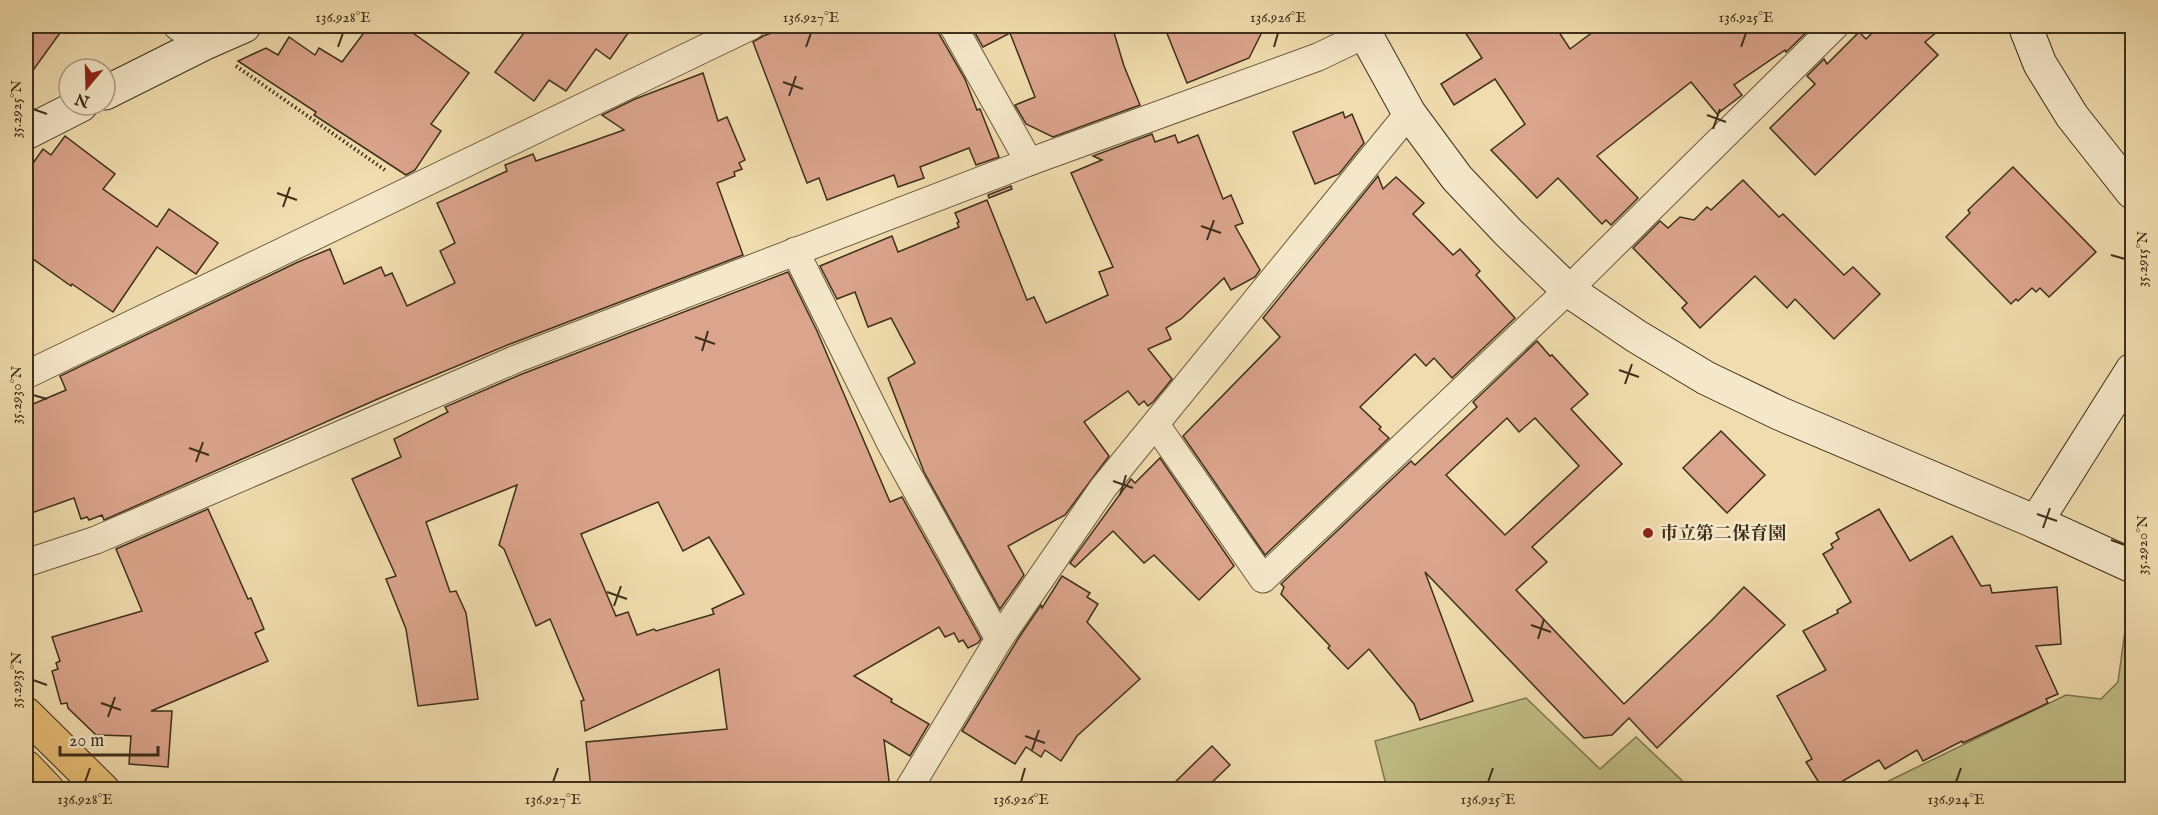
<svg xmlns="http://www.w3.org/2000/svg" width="2158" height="815" viewBox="0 0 2158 815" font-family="'IM FELL English','Noto Serif JP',serif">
<rect width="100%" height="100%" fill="#f0dcae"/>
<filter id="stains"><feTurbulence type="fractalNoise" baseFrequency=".00333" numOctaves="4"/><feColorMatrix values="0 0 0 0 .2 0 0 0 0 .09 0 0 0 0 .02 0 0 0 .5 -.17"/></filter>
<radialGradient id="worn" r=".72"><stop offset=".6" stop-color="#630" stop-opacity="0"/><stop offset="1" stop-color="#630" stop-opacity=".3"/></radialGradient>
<!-- green -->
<g fill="#c0be86" stroke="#7f7650" stroke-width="1.5">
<polygon points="2128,609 2132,611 2132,789 1872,789 2066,695 2101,699 2118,682"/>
<polygon points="1526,698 1600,769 1636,737 1691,789 1387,789 1375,741"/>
</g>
<!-- building -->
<g fill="#dba48c" stroke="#3e2f1a" stroke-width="1.5" fill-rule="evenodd">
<polygon points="33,26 65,26 26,80 26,36"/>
<polygon points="369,26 403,26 469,73 431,124 441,131 415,170 406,175 314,115 316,112 238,61 266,48 278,55 289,37 315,55 319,48 342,62"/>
<polygon points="529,26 633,26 610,59 596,49 566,91 549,80 534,101 495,72"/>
<polygon points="791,26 937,26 939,34 965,79 977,110 980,109 999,157 976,165 969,148 920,167 924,178 898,187 894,175 827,200 819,178 807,183 753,42 763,36"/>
<polygon points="971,26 1112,26 1124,66 1140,105 1053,137 1026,124 1015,105 1035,97 1010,33 983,47"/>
<polygon points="1164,26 1265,26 1249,58 1187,83"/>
<polygon points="1461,26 1555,26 1570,49 1601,26 1813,26 1786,52 1785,50 1734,85 1742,95 1717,114 1691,82 1597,156 1638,198 1611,225 1606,220 1602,224 1558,178 1537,198 1491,150 1525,124 1495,79 1454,105 1441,84 1482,58"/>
<polygon points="1879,26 1944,26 1925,42 1938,55 1815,175 1770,128 1815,84 1807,76 1824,59 1827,64 1859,32 1866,39"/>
<polygon points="703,73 718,121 727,117 745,160 739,163 742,169 734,172 735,176 717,183 743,255 510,344 380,398 104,520 102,515 89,520 87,517 81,519 74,498 26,515 26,407 66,390 60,376 298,262 330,249 344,284 381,267 385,276 392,273 407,306 455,283 440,251 455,243 437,203 507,171 505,165 533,154 536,161 624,130 602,115 635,99"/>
<polygon points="1343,112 1345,118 1352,114 1364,143 1339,174 1315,184 1293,132"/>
<polygon points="1152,134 1155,142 1175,135 1178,143 1198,135 1223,199 1231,195 1243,223 1235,226 1260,270 1255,277 1231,290 1224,278 1181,319 1166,328 1171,339 1148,349 1172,379 1153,402 1148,406 1144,401 1139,405 1128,391 1084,422 1109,456 1065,515 1008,546 1024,575 1000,609 924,472 888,378 915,363 891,318 868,327 855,292 837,299 820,266 892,236 898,252 959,227 957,223 959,222 955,213 987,200 1027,300 1034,297 1046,323 1108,295 1099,272 1113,267 1071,173 1102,160 1093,156"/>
<polygon points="65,136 115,174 103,189 157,227 169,209 218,243 196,274 157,247 113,312 72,284 71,286 26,254 26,173 43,149 51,155"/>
<polygon points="2013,167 2096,252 2049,297 2040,288 2036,292 2032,288 2018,301 2016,299 2011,304 1946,237 1970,213 1968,210"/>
<polygon points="1378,176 1383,189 1396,177 1424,203 1413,214 1453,255 1460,249 1480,271 1476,275 1515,318 1452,378 1434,358 1426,366 1415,354 1360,407 1381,427 1379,429 1389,438 1265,555 1183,436 1280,337 1263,318"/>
<polygon points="1743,180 1779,217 1783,214 1844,275 1853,267 1880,294 1834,339 1795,299 1787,308 1755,276 1700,328 1682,308 1687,303 1633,248 1660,221 1668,228 1680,217 1694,220 1707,207 1711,210"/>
<polygon points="1011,186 1012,189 989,198 988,195"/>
<path d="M788,272l29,59 73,171 12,-5 79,142 -3,4 -10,5 -5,-8 -4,2 -5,-9 -9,4 -6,-10 -85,49 38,23 -1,3 38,22 -19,32 -26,-16 6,49h-299l-5,-47 141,-13 -8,-60 -134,62 -4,-30 3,-1 -34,-81 -14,7 -32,-77 -5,-4 18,-60 -91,37 24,70 6,-1 10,22 12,86 -60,7 -12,-77 -20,-50 10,-3 -44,-97 49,-22 -7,-18 54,-27 -3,-5 77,-33zM658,502l25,49 26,-14 35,57 -32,15 2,5 -58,17 -2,-2 -17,6 -9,-23 -12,4 -35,-82z"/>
<path d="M1537,341l13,15 2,-1 36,39 -17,15 51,55 -90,83 15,15 -31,28 108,114 87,-83 33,-34 41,38 -128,123 -28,-30 -17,17 -28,3 -159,-166 48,129 -53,19 -6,-16 -45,-55 -21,20 -20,-21 2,-2 -49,-52 3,-7 -3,-3 130,-123 4,4 62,-58 -4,-5zM1507,418l12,14 16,-14 44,48 -74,69 -59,-60z"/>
<polygon points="1721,431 1765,475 1727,513 1683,468"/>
<polygon points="1160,458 1234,566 1199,600 1154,555 1144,563 1113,531 1075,567 1070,563 1131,479 1135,483"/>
<polygon points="208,509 248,599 251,598 264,629 255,633 268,661 151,711 172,711 168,767 129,764 131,736 96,735 68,708 67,703 61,704 52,671 58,669 56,663 60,661 52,637 142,611 116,549"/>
<polygon points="1879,509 1910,561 1952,536 1981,586 1990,585 1992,593 2057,587 2061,644 2036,646 2058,694 2046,699 2048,703 1963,743 1962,741 1923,761 1917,750 1885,769 1879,760 1829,789 1823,789 1806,762 1812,759 1777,696 1826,670 1803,631 1838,613 1837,610 1851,602 1823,554 1833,548 1831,544 1839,539 1836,533"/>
<polygon points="1062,576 1090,593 1087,597 1098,604 1087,622 1140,679 1077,736 1061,761 1045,750 1041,757 1026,747 1015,764 962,731 1018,639 1041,605 1042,608"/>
<polygon points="1212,746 1230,765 1205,789 1168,789"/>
</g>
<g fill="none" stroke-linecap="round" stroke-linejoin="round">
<!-- street casing -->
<g stroke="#6a5a3f" stroke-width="29">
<g id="street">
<polyline points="177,26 203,44"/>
<polyline points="953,26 1029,162"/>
<polyline points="795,251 891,444 999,639"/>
<polyline points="26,375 751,26"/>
<polyline points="1156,425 1263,579 1568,290 1835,26"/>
<polyline points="26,563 96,540 516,359 1029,162 1318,57 1366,34"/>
<polyline points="908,790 999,639 1103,488 1409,113"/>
</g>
</g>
<!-- secondary casing -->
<g stroke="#3e2f1a" stroke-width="35">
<g id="secondary">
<polyline points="1361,26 1409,113 1457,178 1509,233 1568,290 1636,336 1706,378 1781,414 2036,522 2132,566"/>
<polyline points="2025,26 2040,64 2072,116 2132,192"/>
<polyline points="105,93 203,44 244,26"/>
<polyline points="26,133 81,105"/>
<polyline points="2036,522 2132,370"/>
</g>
</g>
<!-- highway casing -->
<g stroke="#3e2f1a" stroke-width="35">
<g id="highway">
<polyline points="26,714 103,790"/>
<polyline points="26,767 48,790"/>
</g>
</g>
<!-- path -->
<polyline stroke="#3e2f1a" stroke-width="4" stroke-dasharray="1.5 3" stroke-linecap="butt" points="236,66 385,170"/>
<!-- street -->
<use href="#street" stroke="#f5e8ca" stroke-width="27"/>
<!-- secondary -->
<use href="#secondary" stroke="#f5e8ca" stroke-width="33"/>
<!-- highway -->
<use href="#highway" stroke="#e8be77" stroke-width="33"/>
</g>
<!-- ticks -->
<path fill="none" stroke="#3e2f1a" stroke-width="2" d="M338,47l5,-14M806,47l5,-14M1274,47l4,-14M1741,47l5,-14M783,82l20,7M789,96l7,-20M33,109l14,5M1707,115l19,7M1713,129l7,-20M277,193l20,7M283,207l7,-20M1201,226l20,7M1207,240l7,-20M2111,255l14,4M695,337l20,7M702,351l6,-20M1619,370l20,7M1625,384l7,-20M33,395l14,4M189,448l20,7M196,462l7,-20M1113,481l20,7M1120,495l6,-20M2037,514l20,7M2043,528l7,-20M2111,540l14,5M607,592l20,7M614,606l7,-20M1531,625l20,7M1538,639l6,-20M33,680l14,5M101,703l20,7M108,717l7,-20M1025,736l20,7M1032,750l7,-20M85,782l5,-14M553,782l5,-14M1021,782l4,-14M1488,782l5,-14M1956,782l5,-14"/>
<!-- markers -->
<circle fill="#8f2418" stroke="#f5e8ca" stroke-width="2" cx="1648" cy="533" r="6"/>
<g text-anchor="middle" stroke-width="5" stroke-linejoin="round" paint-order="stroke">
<!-- poi labels -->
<g font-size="18" font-weight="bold" fill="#3e2f1a" stroke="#f5e8ca" text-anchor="start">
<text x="1660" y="539">市立第二保育園</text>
</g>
</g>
<!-- margin -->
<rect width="2158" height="815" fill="none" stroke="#f0dcae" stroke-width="66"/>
<!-- north arrow -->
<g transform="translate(87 87) rotate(199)"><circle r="28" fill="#f5e8ca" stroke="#ac9e84" stroke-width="1.5"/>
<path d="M0-4.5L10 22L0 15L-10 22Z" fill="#8f2418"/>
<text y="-9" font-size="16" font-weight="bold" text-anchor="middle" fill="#3e2f1a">N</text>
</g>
<!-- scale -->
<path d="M60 746v9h98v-9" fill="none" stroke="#3e2f1a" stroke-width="3"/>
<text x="69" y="746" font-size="18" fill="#3e2f1a" stroke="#f5e8ca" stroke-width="4.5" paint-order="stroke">20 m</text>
<rect x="33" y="33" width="2092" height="749" fill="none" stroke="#3e2f1a" stroke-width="2"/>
<g font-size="15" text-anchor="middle" fill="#3e2f1a">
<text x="343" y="22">136.928°E</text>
<text x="811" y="22">136.927°E</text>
<text x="1278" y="22">136.926°E</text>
<text x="1746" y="22">136.925°E</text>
<text transform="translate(16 109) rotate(-90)" y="5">35.2925°N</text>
<text transform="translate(2142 259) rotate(-90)" y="5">35.2915°N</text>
<text transform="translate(16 395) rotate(-90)" y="5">35.2930°N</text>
<text transform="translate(2142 545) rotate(-90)" y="5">35.2920°N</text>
<text transform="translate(16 680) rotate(-90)" y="5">35.2935°N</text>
<text x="85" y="804">136.928°E</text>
<text x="553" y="804">136.927°E</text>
<text x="1021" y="804">136.926°E</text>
<text x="1488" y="804">136.925°E</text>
<text x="1956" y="804">136.924°E</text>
</g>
<rect width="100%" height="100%" filter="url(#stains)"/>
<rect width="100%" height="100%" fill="url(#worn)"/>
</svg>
